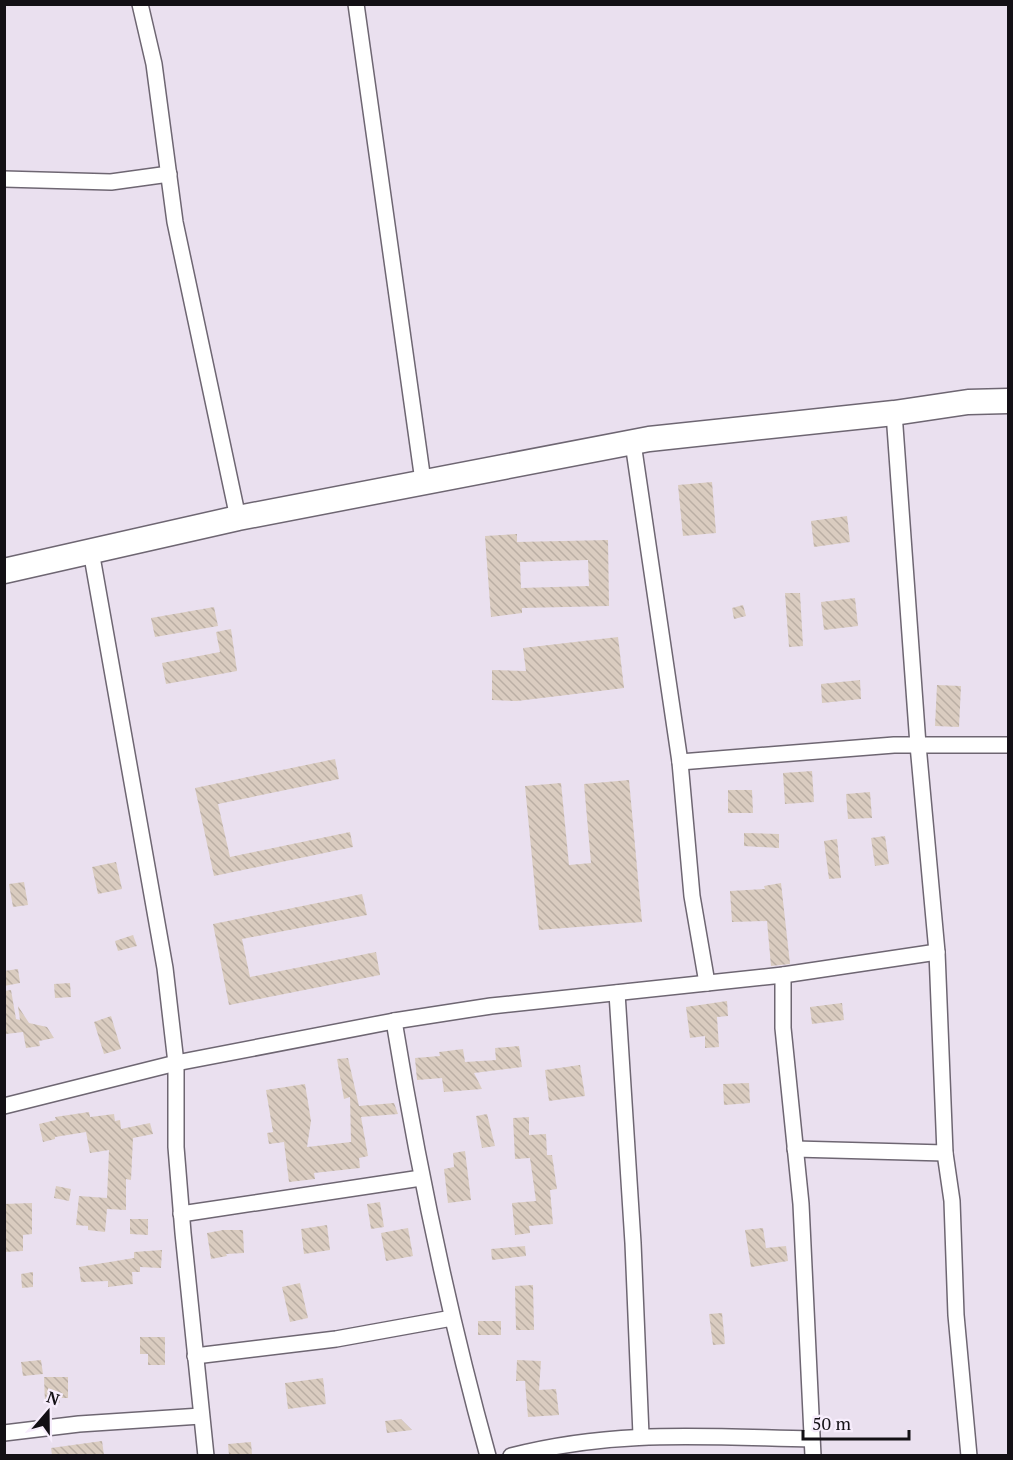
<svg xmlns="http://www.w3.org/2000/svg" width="1013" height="1460" viewBox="0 0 1013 1460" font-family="'PT Serif',serif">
<defs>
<pattern id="building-back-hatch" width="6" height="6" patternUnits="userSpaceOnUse" patternTransform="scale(1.5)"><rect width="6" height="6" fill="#daccc0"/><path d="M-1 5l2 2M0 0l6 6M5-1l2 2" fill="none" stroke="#baaea4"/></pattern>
</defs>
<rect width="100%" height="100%" fill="#eae0ef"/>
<!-- building -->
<g fill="url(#building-back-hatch)" fill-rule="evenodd">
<polygon points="712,482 716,533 683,536 678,485"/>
<polygon points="847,516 850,542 814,547 811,521"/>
<path d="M517,534v8l91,-2 1,66 -87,2v5l-31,4 -6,-81zM588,560l1,26 -68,2 -1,-26z"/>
<polygon points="785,593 800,593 803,646 789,647"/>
<polygon points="855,598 858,626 824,630 821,602"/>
<polygon points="743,605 746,616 734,619 732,608"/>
<polygon points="214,607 218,626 155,637 151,618"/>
<polygon points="231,629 237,671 166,684 162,663 220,652 216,632"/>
<polygon points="618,637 624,688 517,701 492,700 492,670 526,671 523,648"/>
<polygon points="860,680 861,699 822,703 821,684"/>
<polygon points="937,685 961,686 959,727 935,726"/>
<polygon points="335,759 339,779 218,804 230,857 350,832 353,847 214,876 195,788"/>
<polygon points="812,771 814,802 785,804 783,773"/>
<polygon points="629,780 642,922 539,930 525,786 561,783 569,865 591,863 584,784"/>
<polygon points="728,790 752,790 753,813 728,813"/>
<polygon points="870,792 872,818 848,819 846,794"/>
<polygon points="744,833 779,834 779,848 744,846"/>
<polygon points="885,836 889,864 875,866 871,838"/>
<polygon points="837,839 841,878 829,879 824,841"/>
<polygon points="116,862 122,889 98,894 92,867"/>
<polygon points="24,882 28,905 13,907 9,884"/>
<polygon points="781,883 790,964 771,966 767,921 732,922 730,891 765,889 764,886"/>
<polygon points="362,894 367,915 242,939 250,977 376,952 380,975 229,1005 213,924"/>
<polygon points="133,935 137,946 118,951 115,941"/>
<polygon points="18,969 20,983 4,986 4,971"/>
<polygon points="70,983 71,997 55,998 54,984"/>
<polygon points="11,990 16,1019 20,1020 18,1006 29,1023 47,1027 54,1038 39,1041 40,1046 26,1048 23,1032 6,1034 4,991"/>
<polygon points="727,1001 728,1016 717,1017 719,1047 705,1048 705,1036 690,1038 686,1007"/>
<polygon points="842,1003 844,1020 812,1024 810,1007"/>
<polygon points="111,1016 121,1049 104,1054 94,1022"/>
<polygon points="519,1046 522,1067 474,1073 482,1089 444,1092 442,1078 417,1080 415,1058 440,1056 439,1052 463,1049 465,1062 496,1060 495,1048"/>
<polygon points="348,1058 359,1106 394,1103 398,1114 361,1117 368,1156 359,1158 360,1168 314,1173 315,1179 289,1182 284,1142 269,1144 267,1133 273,1132 266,1090 305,1084 311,1121 307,1147 351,1142 350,1097 344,1099 337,1059"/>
<polygon points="580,1065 585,1096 549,1101 545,1070"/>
<polygon points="749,1083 750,1103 724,1105 723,1084"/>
<polygon points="89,1112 90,1117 114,1114 115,1121 120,1120 121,1129 150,1123 153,1134 133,1138 131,1180 126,1179 126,1210 107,1209 105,1232 88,1230 88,1226 76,1225 79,1196 107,1198 109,1150 90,1153 86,1132 55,1137 55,1139 43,1142 39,1124 56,1120 55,1117"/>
<polygon points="487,1114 495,1146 482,1148 476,1116"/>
<polygon points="529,1117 529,1135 546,1134 547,1155 552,1155 557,1189 550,1190 553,1224 529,1226 530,1233 515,1235 512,1203 536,1201 530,1158 515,1159 513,1118"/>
<polygon points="465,1151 471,1200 448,1203 444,1169 454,1167 453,1153"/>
<polygon points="56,1186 71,1189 69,1201 54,1198"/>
<polygon points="380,1202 384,1227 371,1229 367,1204"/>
<polygon points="32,1203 32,1234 23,1235 23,1251 4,1252 4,1204"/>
<polygon points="130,1219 148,1219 148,1235 130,1234"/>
<polygon points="327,1225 330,1250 304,1254 301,1229"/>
<polygon points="408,1228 413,1256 386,1261 381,1233"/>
<polygon points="763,1228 766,1248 786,1246 788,1261 751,1267 745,1230"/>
<polygon points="223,1230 243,1230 244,1253 226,1254 227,1256 211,1259 207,1233"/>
<polygon points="525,1246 526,1256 492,1260 491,1249"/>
<polygon points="162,1250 161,1268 140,1267 140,1272 132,1272 133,1284 108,1287 108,1281 81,1282 79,1267 134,1258 134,1252"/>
<polygon points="33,1272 33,1287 22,1288 21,1274"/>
<polygon points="300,1283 308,1318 290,1322 282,1287"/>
<polygon points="533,1285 534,1330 516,1330 515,1286"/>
<polygon points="722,1313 725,1344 713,1345 709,1314"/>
<rect x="478" y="1321" width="23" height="14"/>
<polygon points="140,1337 165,1337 165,1365 148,1365 148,1354 140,1354"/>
<polygon points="41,1360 43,1374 23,1376 21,1362"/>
<polygon points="517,1360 541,1361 539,1390 556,1389 559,1415 528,1417 525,1381 516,1381"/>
<polygon points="44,1377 68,1377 68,1398 59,1398 60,1403 45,1403"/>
<polygon points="323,1378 326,1404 288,1409 285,1383"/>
<polygon points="401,1419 412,1430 387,1433 385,1421"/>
<polygon points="102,1441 104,1455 52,1455 51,1448"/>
<polygon points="251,1442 252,1455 229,1455 228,1444"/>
</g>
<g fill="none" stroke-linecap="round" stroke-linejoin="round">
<!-- minor casing -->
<g stroke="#6e6672" stroke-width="18">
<g id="minor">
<polyline points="140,4 154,64 175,222 238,518"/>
<polyline points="356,4 423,481"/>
<polyline points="4,179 111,182 169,174"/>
<polyline points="894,413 918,745 937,952 945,1153 952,1201 956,1315 969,1456"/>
<polyline points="633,443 680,762 692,896 707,983"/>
<polyline points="91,551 165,968 176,1063 176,1147 183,1233 206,1456"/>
<polyline points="680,762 894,745 1008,745"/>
<polyline points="783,975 783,1028 801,1204 813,1456"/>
<polyline points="617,993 633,1243 641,1435"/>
<path d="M394,1021c24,146 54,291 94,435"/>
<polyline points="4,1106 176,1063 394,1021 491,1006 783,975 937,952"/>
<polyline points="795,1149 945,1153"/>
<polyline points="181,1214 421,1178"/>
<polyline points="195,1356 336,1339 452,1318"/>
<polyline points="4,1433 79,1424 201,1416"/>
<path d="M511,1456c104,-27 196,-19 301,-17"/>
</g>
</g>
<!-- primary casing -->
<g stroke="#6e6672" stroke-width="27">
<polyline id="primary" points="4,571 238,518 649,439 894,413 968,402 1008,401"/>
</g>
<!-- minor -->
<use href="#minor" stroke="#fff" stroke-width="15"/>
<!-- primary -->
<use href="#primary" stroke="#fff" stroke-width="24"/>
</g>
<!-- border -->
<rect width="1013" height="1460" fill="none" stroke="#131015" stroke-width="12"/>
<!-- north arrow -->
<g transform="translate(48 1412) rotate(20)" stroke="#f7edfc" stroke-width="4.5" paint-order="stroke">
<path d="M0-4.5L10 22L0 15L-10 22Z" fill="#131015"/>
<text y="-9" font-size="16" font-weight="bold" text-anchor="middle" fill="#131015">N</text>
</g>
<!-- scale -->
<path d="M803 1430v9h106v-9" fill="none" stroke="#131015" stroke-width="3"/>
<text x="812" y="1430" font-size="18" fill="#131015" stroke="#f7edfc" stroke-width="4.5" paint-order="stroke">50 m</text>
</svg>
